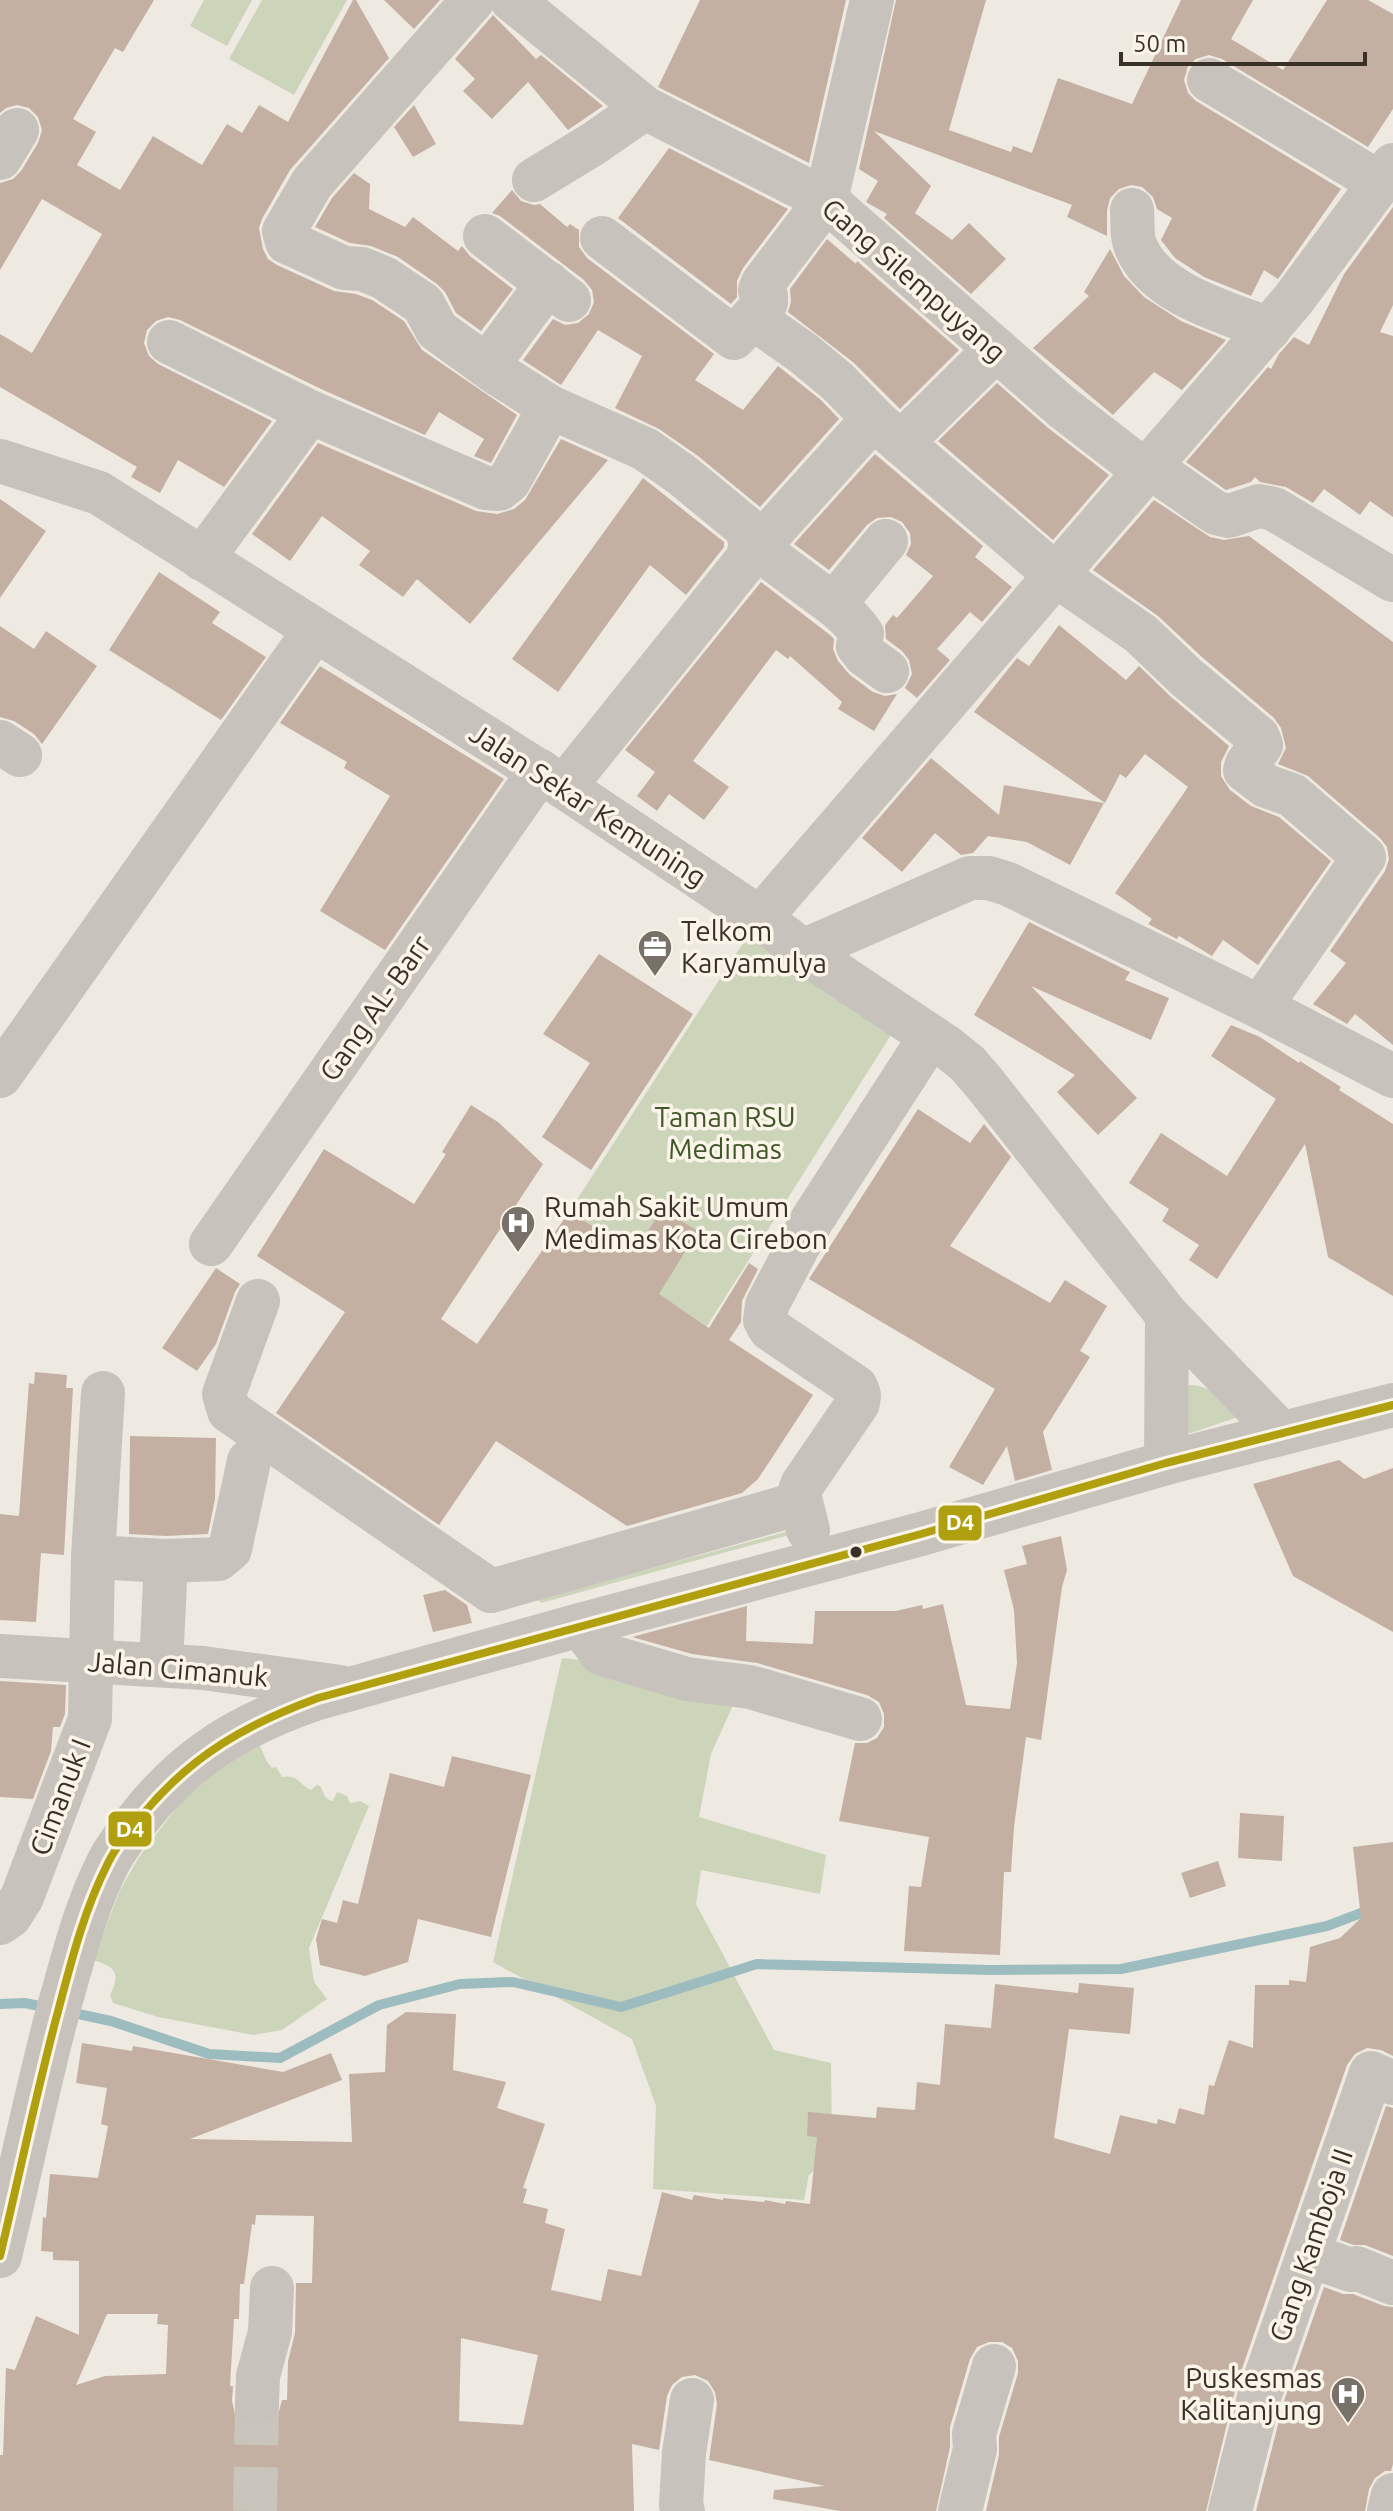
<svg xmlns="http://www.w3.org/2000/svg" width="1393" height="2511" viewBox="0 0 1393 2511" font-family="Ubuntu,sans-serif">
<rect width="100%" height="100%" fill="#eeeae1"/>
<!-- green -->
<g fill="#ccd5ba">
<polygon points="204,0 252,0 227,46 190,26"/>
<polygon points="262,0 347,0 294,95 229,59"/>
<polygon points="756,923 898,1024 707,1326 635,1279 678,1263 698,1231 662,1209 635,1251 569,1212"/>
<path d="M1189,1385c23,0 35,16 52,31l-56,19 -2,-42z"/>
<polygon points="789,1531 789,1535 541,1603 538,1599"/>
<polygon points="562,1658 603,1662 739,1692 711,1754 699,1817 826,1855 820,1894 701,1870 696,1904 774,2050 831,2063 832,2153 809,2175 804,2200 653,2189 656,2106 632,2039 493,1962"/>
<path d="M259,1743l7,17 6,8 4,-1 6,10c16,-3 16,7 29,13l6,-5 3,1c5,7 3,13 13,15l4,-9 10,4 3,7 10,-2 9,5 -60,142 5,34 13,17 -45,31 -29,5 -95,-18 -45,-14 -3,-8c11,-22 6,-28 -17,-35l27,-70 19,-33 41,-54 34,-30z"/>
</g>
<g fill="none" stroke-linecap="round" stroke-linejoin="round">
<!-- stream -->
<g stroke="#9dbcc0" stroke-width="10">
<polyline points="0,2004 25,2003 49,2008"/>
<polyline points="69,2012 111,2021 209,2054 280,2058 379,2005 460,1984 513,1982 621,2007 757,1964 991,1970 1121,1969 1327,1926 1393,1901"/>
</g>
</g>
<!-- building -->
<g fill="#c3b0a2" fill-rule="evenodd">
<polygon points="0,0 154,0 123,52 115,48 73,119 96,132 77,165 120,190 153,136 202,165 227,124 242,133 259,105 288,122 353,0 356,0 389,58 290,170 262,219 259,228 263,249 268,259 277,265 334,291 356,294 372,300 404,321 422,350 517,415 491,463 474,456 484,439 439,412 425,435 321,389 180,320 168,317 156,321 147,330 144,343 149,356 158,364 272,421 224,487 178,460 160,493 131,477 137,467 0,387 0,334 32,353 102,234 42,199 0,270 0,183 13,179 21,171 38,143 42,130 38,117 29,108 17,105 6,108 0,113"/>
<polygon points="384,0 440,0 414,29"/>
<polygon points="700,0 846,0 809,163 658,87"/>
<polygon points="896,0 986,0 949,130 1011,152 1013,146 1032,153 1058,78 1132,104 1181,0 1253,0 1231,39 1283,70 1327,0 1368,0 1393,14 1393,109 1368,147 1222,59 1209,55 1196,59 1188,66 1184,80 1188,93 1196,101 1341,189 1278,279 1264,270 1251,296 1204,277 1175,258 1161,240 1172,218 1157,209 1153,197 1142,187 1131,185 1119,189 1110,198 1107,211 1107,236 1067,217 1072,205 874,131 931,186 915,213 952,240 969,223 1006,259 971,294 884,218 887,214 866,202 878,181 859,169"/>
<polygon points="493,15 536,59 541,55 603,106 568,130 528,82 492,119 463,91 475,79 455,59"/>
<polygon points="414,105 436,144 413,157 394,127"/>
<polygon points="669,148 788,209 743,268 737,281 737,297 731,304 618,218"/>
<polygon points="354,173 370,184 369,209 405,227 413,217 458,251 462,246 470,256 513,289 481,331 456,313 445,292 437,284 398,257 371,246 350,243 315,227 332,198"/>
<polygon points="512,190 521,201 534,205 540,204 567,227 570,224 579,230 579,247 587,258 714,354 695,380 743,410 778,366 821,400 839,419 760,507 698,456 659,429 615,408 642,356 598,330 561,385 523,360 553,319 565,325 578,323 589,314 594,302 592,290 584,280 500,216 492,213"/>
<polygon points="1393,207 1393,305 1380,332 1393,336 1393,517 1370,501 1360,515 1324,489 1313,503 1286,487 1260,482 1255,477 1251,482 1226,490 1186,462 1268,367 1271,369 1279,354 1294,337 1309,345 1344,274"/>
<polygon points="827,239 856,264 857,261 959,350 900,409 854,363 788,312 791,302 790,289"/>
<polygon points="1110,249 1124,276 1144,297 1181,321 1226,340 1182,390 1154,372 1113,415 1033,348 1089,296 1084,292"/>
<polygon points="997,383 1047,427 1109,475 1053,540 938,441"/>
<polygon points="561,439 608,460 470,624 417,579 403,597 359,565 370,551 322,516 290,561 252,534 318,443 476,511 497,514 514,509 525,500"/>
<polygon points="875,454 983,546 975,557 1012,587 982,622 970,612 937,649 950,660 917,698 905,688 912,674 909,660 902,651 886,639 885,625 893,615 897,618 933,576 906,555 911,544 910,533 902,522 891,517 877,518 867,525 829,570 794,544"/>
<polygon points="643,478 724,542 724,547 686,595 650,565 558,692 512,659"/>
<polygon points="0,499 46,531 0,598"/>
<polygon points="1154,500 1210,537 1224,540 1249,536 1393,642 1393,1045 1355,1014 1347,1024 1313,1004 1346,963 1330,951 1385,871 1389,859 1387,847 1380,838 1308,776 1278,764 1286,748 1281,728 1274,718 1203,658 1158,616 1093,570"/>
<polygon points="159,572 220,612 212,623 266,657 221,720 109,650"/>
<polygon points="761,582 830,635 834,639 833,649 838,661 850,675 873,692 885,696 897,694 874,731 838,709 842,702 790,656 788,659 776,650 693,761 729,787 704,820 669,794 657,811 637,796 655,772 625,750"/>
<polygon points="1059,625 1126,680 1139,666 1170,696 1229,746 1221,762 1221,776 1230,790 1251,806 1279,817 1331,861 1258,965 1223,940 1212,956 1179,936 1177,939 1148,924 1152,919 1115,893 1188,787 1145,754 1126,778 1120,774 1105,803 974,712 1017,658 1029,666"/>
<polygon points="0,626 34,649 46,631 97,666 42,744 34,734 14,721 0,717"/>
<polygon points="320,666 504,779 385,950 320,911 390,796 344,768 347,762 280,723"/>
<polygon points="931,758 999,815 1004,785 1104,803 1070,865 1027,842 988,836 973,853 961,855 935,833 902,872 862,838"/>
<polygon points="1029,922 1130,972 1125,980 1169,998 1151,1040 1031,986 1137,1098 1098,1135 1057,1092 1075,1075 974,1015"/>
<polygon points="599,954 693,1014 591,1170 542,1137 590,1063 543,1034"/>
<polygon points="1231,1025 1260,1037 1299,1063 1300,1061 1341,1087 1339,1090 1393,1124 1393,1296 1328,1257 1305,1144 1217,1279 1189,1260 1199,1245 1162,1221 1169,1209 1129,1183 1161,1133 1227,1176 1276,1099 1211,1056"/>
<polygon points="471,1105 498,1122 543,1164 441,1319 477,1344 569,1212 635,1251 662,1209 698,1231 659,1294 709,1328 749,1263 758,1269 742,1301 741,1322 729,1340 717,1332 813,1395 758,1479 742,1493 627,1526 496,1441 439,1525 276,1413 345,1312 257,1256 324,1149 414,1204 446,1154 442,1152"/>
<polygon points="918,1109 970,1143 984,1124 1011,1157 950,1246 1050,1303 1065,1280 1107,1306 1080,1351 1090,1357 1043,1432 1052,1470 1015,1481 1007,1446 983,1485 949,1467 995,1389 809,1279"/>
<polygon points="216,1268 240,1284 235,1292 216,1344 197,1371 162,1348"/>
<polygon points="35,1372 67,1375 66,1388 73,1388 64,1555 41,1553 36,1622 0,1620 0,1514 19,1516 29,1383 34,1384"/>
<polygon points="130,1436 216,1438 215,1499 208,1534 166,1536 129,1534"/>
<polygon points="1339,1460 1364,1479 1393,1468 1393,1632 1293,1576 1253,1484"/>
<polygon points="1061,1536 1067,1570 1062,1587 1041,1740 1026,1737 1014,1827 1011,1872 1004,1872 1000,1955 904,1951 909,1886 921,1887 929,1837 839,1821 855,1743 867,1743 877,1738 884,1727 884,1714 879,1702 867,1695 757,1663 692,1654 632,1637 747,1606 746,1641 813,1644 815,1611 896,1611 922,1605 923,1609 943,1604 966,1705 1010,1709 1017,1663 1014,1610 1004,1570 1027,1564 1022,1546"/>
<polygon points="445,1590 467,1605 472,1623 433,1632 423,1595"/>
<polygon points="0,1681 66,1685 65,1714 60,1727 53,1727 51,1751 33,1799 0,1797"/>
<polygon points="452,1756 531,1775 491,1937 418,1919 408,1962 365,1976 320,1965 316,1939 322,1919 337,1923 343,1900 358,1904 390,1773 444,1787"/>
<polygon points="1240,1813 1284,1816 1282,1861 1238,1858"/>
<path d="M1393,1842v214l-12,-6 -14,-2 -12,6 -8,11 -111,321 -30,125h-220l13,-56v-18l19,-64v-12l-6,-13 -10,-6h-13l-12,5 -7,12 -20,68v20l-14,64h-96l-67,-12 1,-9 51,-4 -116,-26 8,-56 -2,-12 -7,-11 -13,-6 -13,2 -10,8 -5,11 -8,54 -27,-6 2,67h-634v-56h3l3,-87 9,2 21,-54 43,19v-74l-26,-1v-8l-12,-1 2,-34 3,1 4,-44 48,4 10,-52 -7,-2 6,-36 -31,-5 6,-40 50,8 1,-5 150,26 48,-19 11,27 -152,59 162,3 -3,-68 36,-2 2,-47 19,-13 50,2 -3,56 53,12 -9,26 48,16 -22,64 4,1 -4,14 25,6 -3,14 20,6 -14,61 50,11 7,-32 33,7 21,-84 30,8 2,-5 29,5v-2l41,4 1,-2 20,4 1,-3 24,3 7,-67 -10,-1 1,-24 68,6 1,-11 38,3 2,-28 23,3 5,-61 46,4 4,-44 83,9 1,-10 55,5 -4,46 -61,-5 -15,109 56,16 10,-39 37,9 1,-5 17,5 4,-16 25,7 5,-30 5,1 15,-46 24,8 2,-63h34v-5l17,2 4,-35 30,-9 21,-20 -8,-71zM256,2215l58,1 -2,67h-16l-1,50 -7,28 -1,39h-5l-4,15 -9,9 -12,3 -13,-4 -9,-9 -3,-13 1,-15h-3l4,-67h5l1,-35h4l8,-60 3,1zM107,2314h51l-1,10 11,1 -2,49 -61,2 -29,9zM461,2338l77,17 -15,70 -64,-4z"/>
<polygon points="1218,1861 1226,1886 1190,1898 1181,1873"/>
<polygon points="1386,2106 1393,2108 1393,2256 1365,2245 1354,2245 1340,2240"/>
<polygon points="1324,2287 1343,2294 1353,2294 1384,2306 1393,2307 1393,2464 1391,2471 1385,2471 1375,2478 1369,2489 1365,2511 1256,2511 1284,2401"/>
</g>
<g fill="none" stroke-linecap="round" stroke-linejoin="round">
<!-- minor-tunnel -->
<polyline stroke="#cac5bc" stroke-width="44" stroke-dasharray="44 22" stroke-linecap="butt" points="255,2511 257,2402"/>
<!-- minor -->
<g stroke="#c7c2bb" stroke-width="44">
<polyline points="473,0 312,183 284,231 287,242 344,268 362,269 384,278 423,304 437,330 495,372 550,407 645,449 682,475 744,526 751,540 748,558 564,787"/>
<polyline points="512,0 645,108 826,200 1062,407 1146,472"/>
<polyline points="1209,80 1380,183"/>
<polyline points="0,158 17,130"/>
<polyline points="534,180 593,144 645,108"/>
<path d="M1132,210c1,11 -1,26 4,37 19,47 89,65 133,82"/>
<polyline points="485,236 569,300"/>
<polyline points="602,238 734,338 766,302 766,296 760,290 763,283 826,200 872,0"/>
<polyline points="753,318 803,353 838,382 878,423 1057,576 1141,634 1186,677 1258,737 1261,745 1247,764 1245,770 1266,786 1292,795 1364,857 1260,1007"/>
<polyline points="169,342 310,412 202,559"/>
<polyline points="487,366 548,283"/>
<polyline points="310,412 486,488 499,489 509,481 550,407"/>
<polyline points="901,443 996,349"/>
<polyline points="0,461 99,493 564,787 760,918 803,951 947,1047 968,1064 985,1084 1167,1315 1280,1432"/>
<polyline points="1150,467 1216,513 1229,516 1259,506 1274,509 1393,580"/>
<path d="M757,548c14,10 28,21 42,31 23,18 46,30 63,55l-4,12 7,9 22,16"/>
<polyline points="748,558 873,419"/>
<polyline points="835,603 886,541"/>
<polyline points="0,742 20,755"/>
<polyline points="760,918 1293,300 1393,165"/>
<polyline points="803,951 970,878 989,878 1008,884 1260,1007 1393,1076"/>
<polyline points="0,1076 315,630"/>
<polyline points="211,1244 540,771"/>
<polyline points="258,1301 224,1394 229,1411 491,1591 800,1503"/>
<polyline points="1166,1463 1167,1315"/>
<polyline points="808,1530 799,1494 802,1485 858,1403 859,1395 856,1387 770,1329 765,1320 767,1305 812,1220 930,1037"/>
<polyline points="93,1557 166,1561 218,1559 230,1549 249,1461"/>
<polyline points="580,1625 602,1654 687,1679 750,1687 860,1719"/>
<polyline points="0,1656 203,1668 340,1687"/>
<polyline points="161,1665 166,1561"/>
<polyline points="0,1923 10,1916 22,1897 90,1719 93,1557 103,1393"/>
<polyline points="1308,2255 1351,2270 1356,2268 1393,2283"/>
<path d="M0,2256c20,-83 37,-167 59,-249 14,-48 26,-99 49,-144 8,-16 20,-31 31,-45 49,-63 105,-95 179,-120l262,-73 341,-91 245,-71 227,-58"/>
<polyline points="257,2402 258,2376 270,2332 272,2288"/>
<polyline points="683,2511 681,2505 684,2453 692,2400"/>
<polyline points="960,2511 975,2449 974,2434 994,2366"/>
<polyline points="1230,2511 1260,2394 1371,2073 1393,2083"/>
<polyline points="1389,2511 1393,2495"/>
</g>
<!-- bus-1 casing -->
<g stroke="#fbf5e9" stroke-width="14">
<path id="bus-1" d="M0,2256c19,-79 35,-158 56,-237 14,-53 27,-107 52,-156 9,-18 22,-34 35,-49 49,-59 104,-90 175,-116l603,-164 245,-71 227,-58"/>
</g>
<!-- bus-1 -->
<use href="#bus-1" stroke="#b0a010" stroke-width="8"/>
</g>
<!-- icons -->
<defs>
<g id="office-pin" transform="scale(1.8)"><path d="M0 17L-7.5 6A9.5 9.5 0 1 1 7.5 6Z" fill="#787169" stroke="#fbf5e9"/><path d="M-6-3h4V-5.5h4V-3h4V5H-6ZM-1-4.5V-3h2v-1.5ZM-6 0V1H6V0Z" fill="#fff"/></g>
<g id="hospital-pin" transform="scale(1.8)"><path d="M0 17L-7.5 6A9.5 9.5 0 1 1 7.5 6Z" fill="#787169" stroke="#fbf5e9"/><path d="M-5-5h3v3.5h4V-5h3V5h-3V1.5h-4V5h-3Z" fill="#fff"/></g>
</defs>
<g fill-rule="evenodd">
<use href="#office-pin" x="655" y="947"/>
<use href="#hospital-pin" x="518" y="1223"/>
<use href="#hospital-pin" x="1348" y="2394"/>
</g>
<!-- markers -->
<circle fill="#393028" stroke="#fbf5e9" stroke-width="3" cx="856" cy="1552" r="7"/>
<g text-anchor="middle" stroke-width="7" stroke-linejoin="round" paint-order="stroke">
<!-- street labels -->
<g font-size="28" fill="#393028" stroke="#fbf5e9">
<text transform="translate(914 280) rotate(41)" y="10">Gang Silempuyang</text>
<text transform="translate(588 805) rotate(33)" y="10">Jalan Sekar Kemuning</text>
<text transform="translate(375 1008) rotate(-55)" y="10">Gang AL- Barr</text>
<text transform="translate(178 1669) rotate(5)" y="10">Jalan Cimanuk</text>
<text transform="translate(60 1797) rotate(-69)" y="10">Cimanuk I</text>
<text transform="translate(1311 2245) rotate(-71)" y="10">Gang Kamboja II</text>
</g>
<!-- poi labels -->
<g font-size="28" fill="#393028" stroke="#fbf5e9" text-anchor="start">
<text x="681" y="941">Telkom<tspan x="681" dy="32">Karyamulya</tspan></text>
<text x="544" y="1217">Rumah Sakit Umum<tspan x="544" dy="32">Medimas Kota Cirebon</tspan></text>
<text x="1322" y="2388" text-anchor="end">Puskesmas<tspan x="1322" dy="32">Kalitanjung</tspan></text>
</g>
<!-- park labels -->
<g font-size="28" fill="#41582b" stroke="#fbf5e9">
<text x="725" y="1127">Taman RSU<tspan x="725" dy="32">Medimas</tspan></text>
</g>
</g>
<g stroke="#fbf5e9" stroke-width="3">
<rect x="937" y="1504" width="46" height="38" rx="8" fill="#b0a010"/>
<rect x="107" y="1810" width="46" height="38" rx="8" fill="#b0a010"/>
</g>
<g font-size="22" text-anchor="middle" font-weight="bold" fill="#fff">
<text x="960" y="1530">D4</text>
<text x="130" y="1837">D4</text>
</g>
<!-- scale -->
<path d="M1121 52v12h244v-12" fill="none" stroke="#393028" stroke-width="4"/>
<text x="1133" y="52" font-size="24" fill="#393028" stroke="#fbf5e9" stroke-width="6" paint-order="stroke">50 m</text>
</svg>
